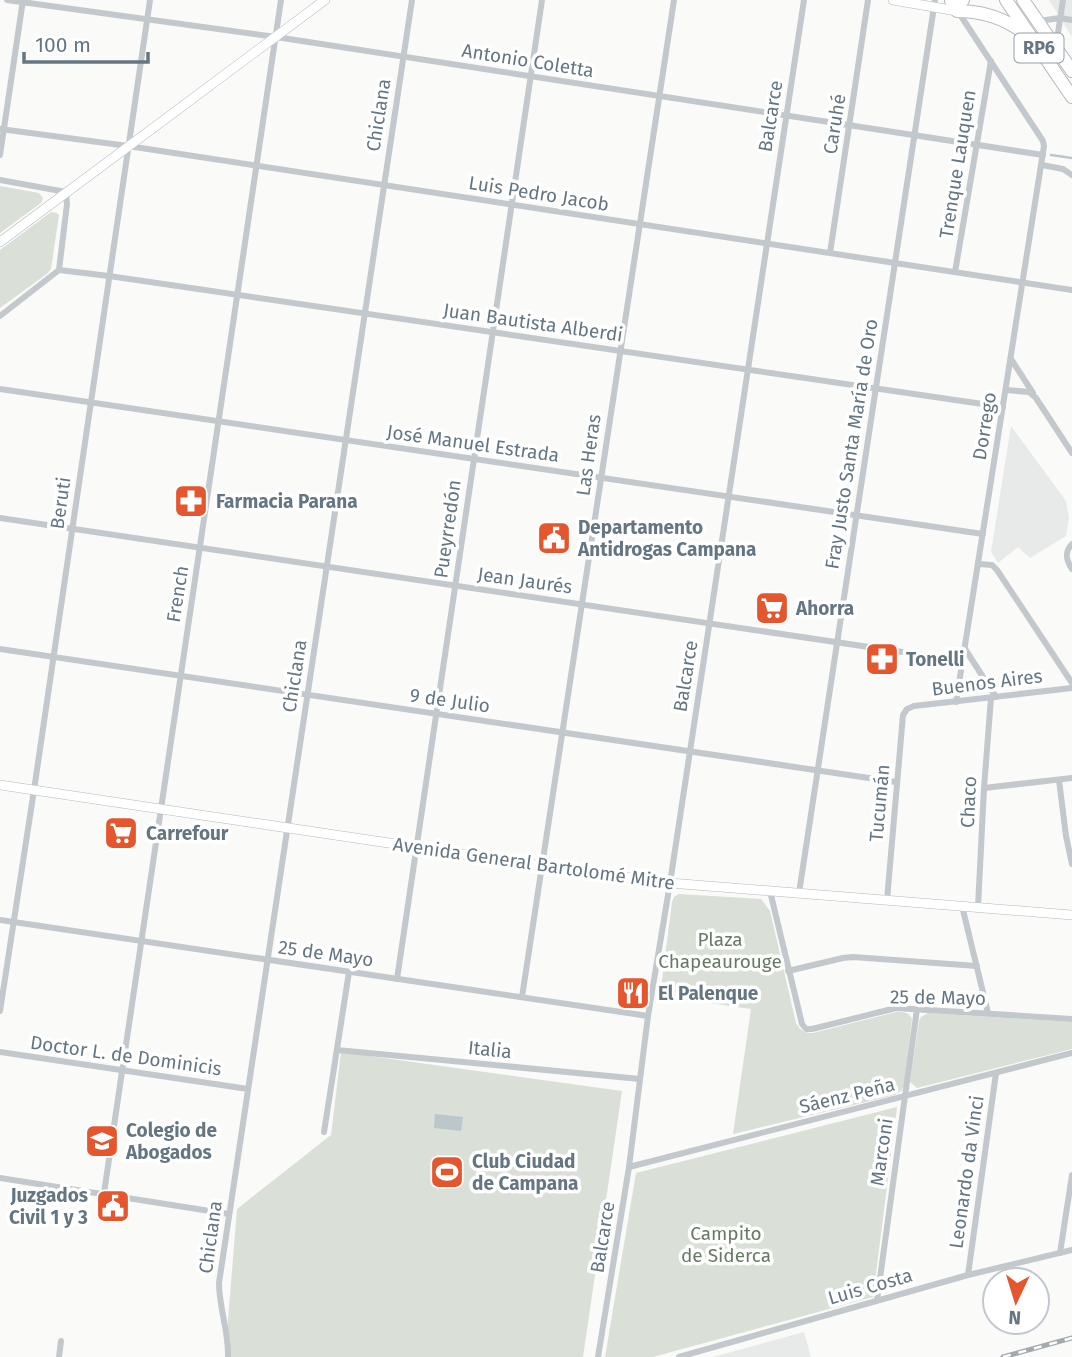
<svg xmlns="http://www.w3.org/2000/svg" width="1072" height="1357" viewBox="0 0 1072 1357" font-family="'Fira Sans',sans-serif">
<rect width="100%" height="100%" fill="#fafaf8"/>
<!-- built -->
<g fill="#e8e9e9">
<polygon points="1049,0 1072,0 1072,37"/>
<polygon points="1011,426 1066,501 1069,517 1066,536 1030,558 1018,547 998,563 991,552"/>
<polygon points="804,1332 811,1357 713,1357"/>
</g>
<!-- green -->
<g fill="#dadfd7">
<polygon points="0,186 39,193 43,198 41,203 0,233"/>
<polygon points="51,212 57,213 59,215 51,269 48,273 0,308 0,250"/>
<path d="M679,894l82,5 9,12 26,112c5,8 8,10 17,10l83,-21c7,0 12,-1 16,7l-8,67 -3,5 -6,4 -162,39 18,-125 -91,-13 12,-94 2,-5z"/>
<polygon points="928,1013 1072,1022 1072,1049 917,1088 910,1082 919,1021 921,1017"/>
<polygon points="341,1052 622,1091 583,1357 225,1357 237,1209 331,1135"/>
<polygon points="897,1107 873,1297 653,1357 605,1357 636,1173"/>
</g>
<!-- water -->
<polygon fill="#bbc7cb" points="435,1114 463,1117 461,1131 434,1128"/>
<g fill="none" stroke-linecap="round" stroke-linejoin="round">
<!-- stream -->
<polyline stroke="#bbc7cb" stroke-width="2.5" points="1051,155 1072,158"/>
<!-- secondary casing -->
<g stroke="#b3babf" stroke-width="10">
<g id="secondary">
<polyline points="893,0 957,11"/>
<polyline points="0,242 325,0"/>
<polyline points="0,785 543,866 670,883 1072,915"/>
</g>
</g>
<!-- highway casing -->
<g stroke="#b4b9bd" stroke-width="14">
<g id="highway">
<polyline points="1006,0 1072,97"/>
<polyline points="1023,0 1072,71"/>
<polyline points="951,1 963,0"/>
<path d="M957,11c25,0 48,7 68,23"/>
</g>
</g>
<!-- street -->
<g stroke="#c3c8cc" stroke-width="6">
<polyline points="7,0 276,37 1043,155"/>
<polyline points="1039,21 1060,18 1072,20"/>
<polyline points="1056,46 1063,0"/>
<polyline points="0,129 128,146 1072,290"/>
<polyline points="0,155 23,0"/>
<polyline points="1042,165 1063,169 1072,175"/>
<polyline points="0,180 66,192 67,204 59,270 0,316"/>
<polyline points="830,253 868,0"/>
<polyline points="59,270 109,276 1003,407"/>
<polyline points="955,272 991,61"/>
<polyline points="1011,359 1033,393"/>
<polyline points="0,389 983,534"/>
<polyline points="1006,390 1029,392 1036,398 1072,453"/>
<polyline points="0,518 963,661"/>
<path d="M1072,544c-8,8 -6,16 0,25"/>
<polyline points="978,564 992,565 997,570 1072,683"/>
<polyline points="0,649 896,782"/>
<polyline points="965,649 996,697"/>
<polyline points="956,702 1044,146 1043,141 957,10"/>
<polyline points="1059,780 1066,836 1072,864"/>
<polyline points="984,788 1072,778"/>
<polyline points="770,891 802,1024 806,1029 812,1029 896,1008 1072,1019"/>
<polyline points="799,893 935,0"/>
<polyline points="887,900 903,715 907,709 914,706 1072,688"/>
<polyline points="962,906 988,1013"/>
<polyline points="978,907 984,788 991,698"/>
<polyline points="0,920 648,1016"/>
<polyline points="788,971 843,958 853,957 977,966"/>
<polyline points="397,979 542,0"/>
<polyline points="522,997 674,0"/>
<polyline points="0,1011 34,790 150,0"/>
<polyline points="337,1050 640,1079"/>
<polyline points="0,1052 248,1089"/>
<polyline points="324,1132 349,972"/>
<polyline points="629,1167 1072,1053"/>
<polyline points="0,1178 229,1214"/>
<polyline points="104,1193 281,0"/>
<polyline points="1060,1253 1072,1175"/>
<polyline points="968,1275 996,1073"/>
<polyline points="877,1300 917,1009"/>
<polyline points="59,1357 61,1341"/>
<path d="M228,1357c1,-25 -9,-49 -9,-74l193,-1283"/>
<polyline points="598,1357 629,1167 648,1016 670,883 804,0"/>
<polyline points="679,1357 968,1275 1072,1250"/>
</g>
<!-- secondary -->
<use href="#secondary" stroke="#fff" stroke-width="9"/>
<!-- highway -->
<use href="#highway" stroke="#fff" stroke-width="12"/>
<!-- rail casing -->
<g stroke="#a2aab0" stroke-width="5">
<polyline id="rail" points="1003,1357 1072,1338"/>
</g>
<!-- rail -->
<use href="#rail" stroke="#fff" stroke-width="2.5" stroke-dasharray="8" stroke-linecap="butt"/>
</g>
<!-- icons -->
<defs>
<g id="pharmacy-square" transform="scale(1.75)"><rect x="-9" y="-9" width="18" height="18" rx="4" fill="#e4572e" stroke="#fff"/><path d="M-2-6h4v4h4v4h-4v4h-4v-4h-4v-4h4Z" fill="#fff"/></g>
<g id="civic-square" transform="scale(1.75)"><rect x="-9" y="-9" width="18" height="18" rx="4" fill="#e4572e" stroke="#fff"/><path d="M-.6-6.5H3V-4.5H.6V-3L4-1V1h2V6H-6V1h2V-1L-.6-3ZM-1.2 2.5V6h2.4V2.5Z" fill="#fff"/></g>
<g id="supermarket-square" transform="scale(1.75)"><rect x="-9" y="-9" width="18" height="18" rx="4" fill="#e4572e" stroke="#fff"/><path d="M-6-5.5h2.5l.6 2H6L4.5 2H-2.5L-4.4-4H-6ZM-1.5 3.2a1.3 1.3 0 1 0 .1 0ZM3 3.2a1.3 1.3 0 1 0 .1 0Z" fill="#fff"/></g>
<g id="restaurant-square" transform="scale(1.75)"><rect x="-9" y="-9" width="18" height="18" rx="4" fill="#e4572e" stroke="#fff"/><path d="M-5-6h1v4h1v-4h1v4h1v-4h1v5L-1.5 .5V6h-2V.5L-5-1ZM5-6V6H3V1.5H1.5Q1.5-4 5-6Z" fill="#fff"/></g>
<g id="university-square" transform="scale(1.75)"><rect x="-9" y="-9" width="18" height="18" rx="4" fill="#e4572e" stroke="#fff"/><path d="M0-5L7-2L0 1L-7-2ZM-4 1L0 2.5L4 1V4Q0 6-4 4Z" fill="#fff"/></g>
<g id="stadium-square" transform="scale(1.75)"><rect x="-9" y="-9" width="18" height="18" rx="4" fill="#e4572e" stroke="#fff"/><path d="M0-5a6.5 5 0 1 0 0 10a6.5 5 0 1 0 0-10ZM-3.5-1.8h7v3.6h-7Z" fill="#fff"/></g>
</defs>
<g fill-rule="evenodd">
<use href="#pharmacy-square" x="191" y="501"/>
<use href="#civic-square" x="554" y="538"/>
<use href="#supermarket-square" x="772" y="608"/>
<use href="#pharmacy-square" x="882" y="659"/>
<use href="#supermarket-square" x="121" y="833"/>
<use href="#restaurant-square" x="633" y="993"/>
<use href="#university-square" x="102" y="1141"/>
<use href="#stadium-square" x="447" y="1172"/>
<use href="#civic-square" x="113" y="1206"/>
</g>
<g text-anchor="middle" stroke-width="7" stroke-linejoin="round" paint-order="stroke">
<!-- shield labels -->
<rect fill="#fff" stroke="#939fa8" stroke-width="2" x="1014.5" y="33.5" width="49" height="29" rx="5"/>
<g font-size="18" font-weight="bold" fill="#657683">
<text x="1039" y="54">RP6</text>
</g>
<!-- street labels -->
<g font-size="19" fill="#657683" stroke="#fff">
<text transform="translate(528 60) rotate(9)" y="7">Antonio Coletta</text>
<text transform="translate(378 115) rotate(-81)" y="7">Chiclana</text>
<text transform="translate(770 116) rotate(-81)" y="7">Balcarce</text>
<text transform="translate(834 124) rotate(-81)" y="7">Caruhé</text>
<text transform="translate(957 164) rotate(-81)" y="7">Trenque Lauquen</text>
<text transform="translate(539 193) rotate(9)" y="7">Luis Pedro Jacob</text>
<text transform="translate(533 322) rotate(8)" y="7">Juan Bautista Alberdi</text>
<text transform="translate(984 426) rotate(-81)" y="7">Dorrego</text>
<text transform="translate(473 443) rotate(8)" y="7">José Manuel Estrada</text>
<text transform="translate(851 444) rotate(-81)" y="7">Fray Justo Santa María de Oro</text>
<text transform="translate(588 455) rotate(-82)" y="7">Las Heras</text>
<text transform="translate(60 503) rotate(-82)" y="7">Beruti</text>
<text transform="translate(447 529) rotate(-82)" y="7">Pueyrredón</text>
<text transform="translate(525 580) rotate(8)" y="7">Jean Jaurés</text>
<text transform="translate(177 594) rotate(-81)" y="7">French</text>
<text transform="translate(294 676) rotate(-81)" y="7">Chiclana</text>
<text transform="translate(685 676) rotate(-81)" y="7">Balcarce</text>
<text transform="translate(987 682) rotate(-7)" y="7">Buenos Aires</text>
<text transform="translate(450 700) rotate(8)" y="7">9 de Julio</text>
<text transform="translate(968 802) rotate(-87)" y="7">Chaco</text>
<text transform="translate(879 803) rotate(-85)" y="7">Tucumán</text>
<text transform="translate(534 863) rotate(8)" y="7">Avenida General Bartolomé Mitre</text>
<text transform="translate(326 953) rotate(8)" y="7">25 de Mayo</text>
<text transform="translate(938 997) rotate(1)" y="7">25 de Mayo</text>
<text transform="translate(490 1049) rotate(6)" y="7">Italia</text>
<text transform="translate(126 1055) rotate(8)" y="7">Doctor L. de Dominicis</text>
<text transform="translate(847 1095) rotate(-14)" y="7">Sáenz Peña</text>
<text transform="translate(881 1152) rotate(-82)" y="7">Marconi</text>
<text transform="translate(966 1172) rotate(-82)" y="7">Leonardo da Vinci</text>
<text transform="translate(210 1237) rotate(-82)" y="7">Chiclana</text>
<text transform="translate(602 1237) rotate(-81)" y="7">Balcarce</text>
<text transform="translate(870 1286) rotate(-16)" y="7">Luis Costa</text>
</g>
<!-- poi labels -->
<g font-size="19" font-weight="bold" fill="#657683" stroke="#fff" text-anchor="start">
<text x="216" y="508">Farmacia Parana</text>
<text x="578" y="534">Departamento<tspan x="578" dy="22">Antidrogas Campana</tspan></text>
<text x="796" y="615">Ahorra</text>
<text x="906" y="666">Tonelli</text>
<text x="146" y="840">Carrefour</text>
<text x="658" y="1000">El Palenque</text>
<text x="126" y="1137">Colegio de<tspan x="126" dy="22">Abogados</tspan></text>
<text x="472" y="1168">Club Ciudad<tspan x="472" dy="22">de Campana</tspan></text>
<text x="88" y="1202" text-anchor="end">Juzgados<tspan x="88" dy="22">Civil 1 y 3</tspan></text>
</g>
<!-- park labels -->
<g font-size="19" fill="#687a64" stroke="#fff">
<text x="720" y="946">Plaza<tspan x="720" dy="22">Chapeaurouge</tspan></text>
<text x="726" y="1240">Campito<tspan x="726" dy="22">de Siderca</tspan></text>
</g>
</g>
<!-- north arrow -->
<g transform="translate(1016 1301) rotate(184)"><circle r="33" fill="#ffffff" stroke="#c1c8cd" stroke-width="2"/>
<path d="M0-5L12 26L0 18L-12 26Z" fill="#e4572e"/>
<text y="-10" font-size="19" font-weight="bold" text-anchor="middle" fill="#657683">N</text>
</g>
<!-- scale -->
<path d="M24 52v10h124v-10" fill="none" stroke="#657683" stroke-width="3.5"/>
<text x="35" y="52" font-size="21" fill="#657683" stroke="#ffffff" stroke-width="5" paint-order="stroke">100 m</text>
</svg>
